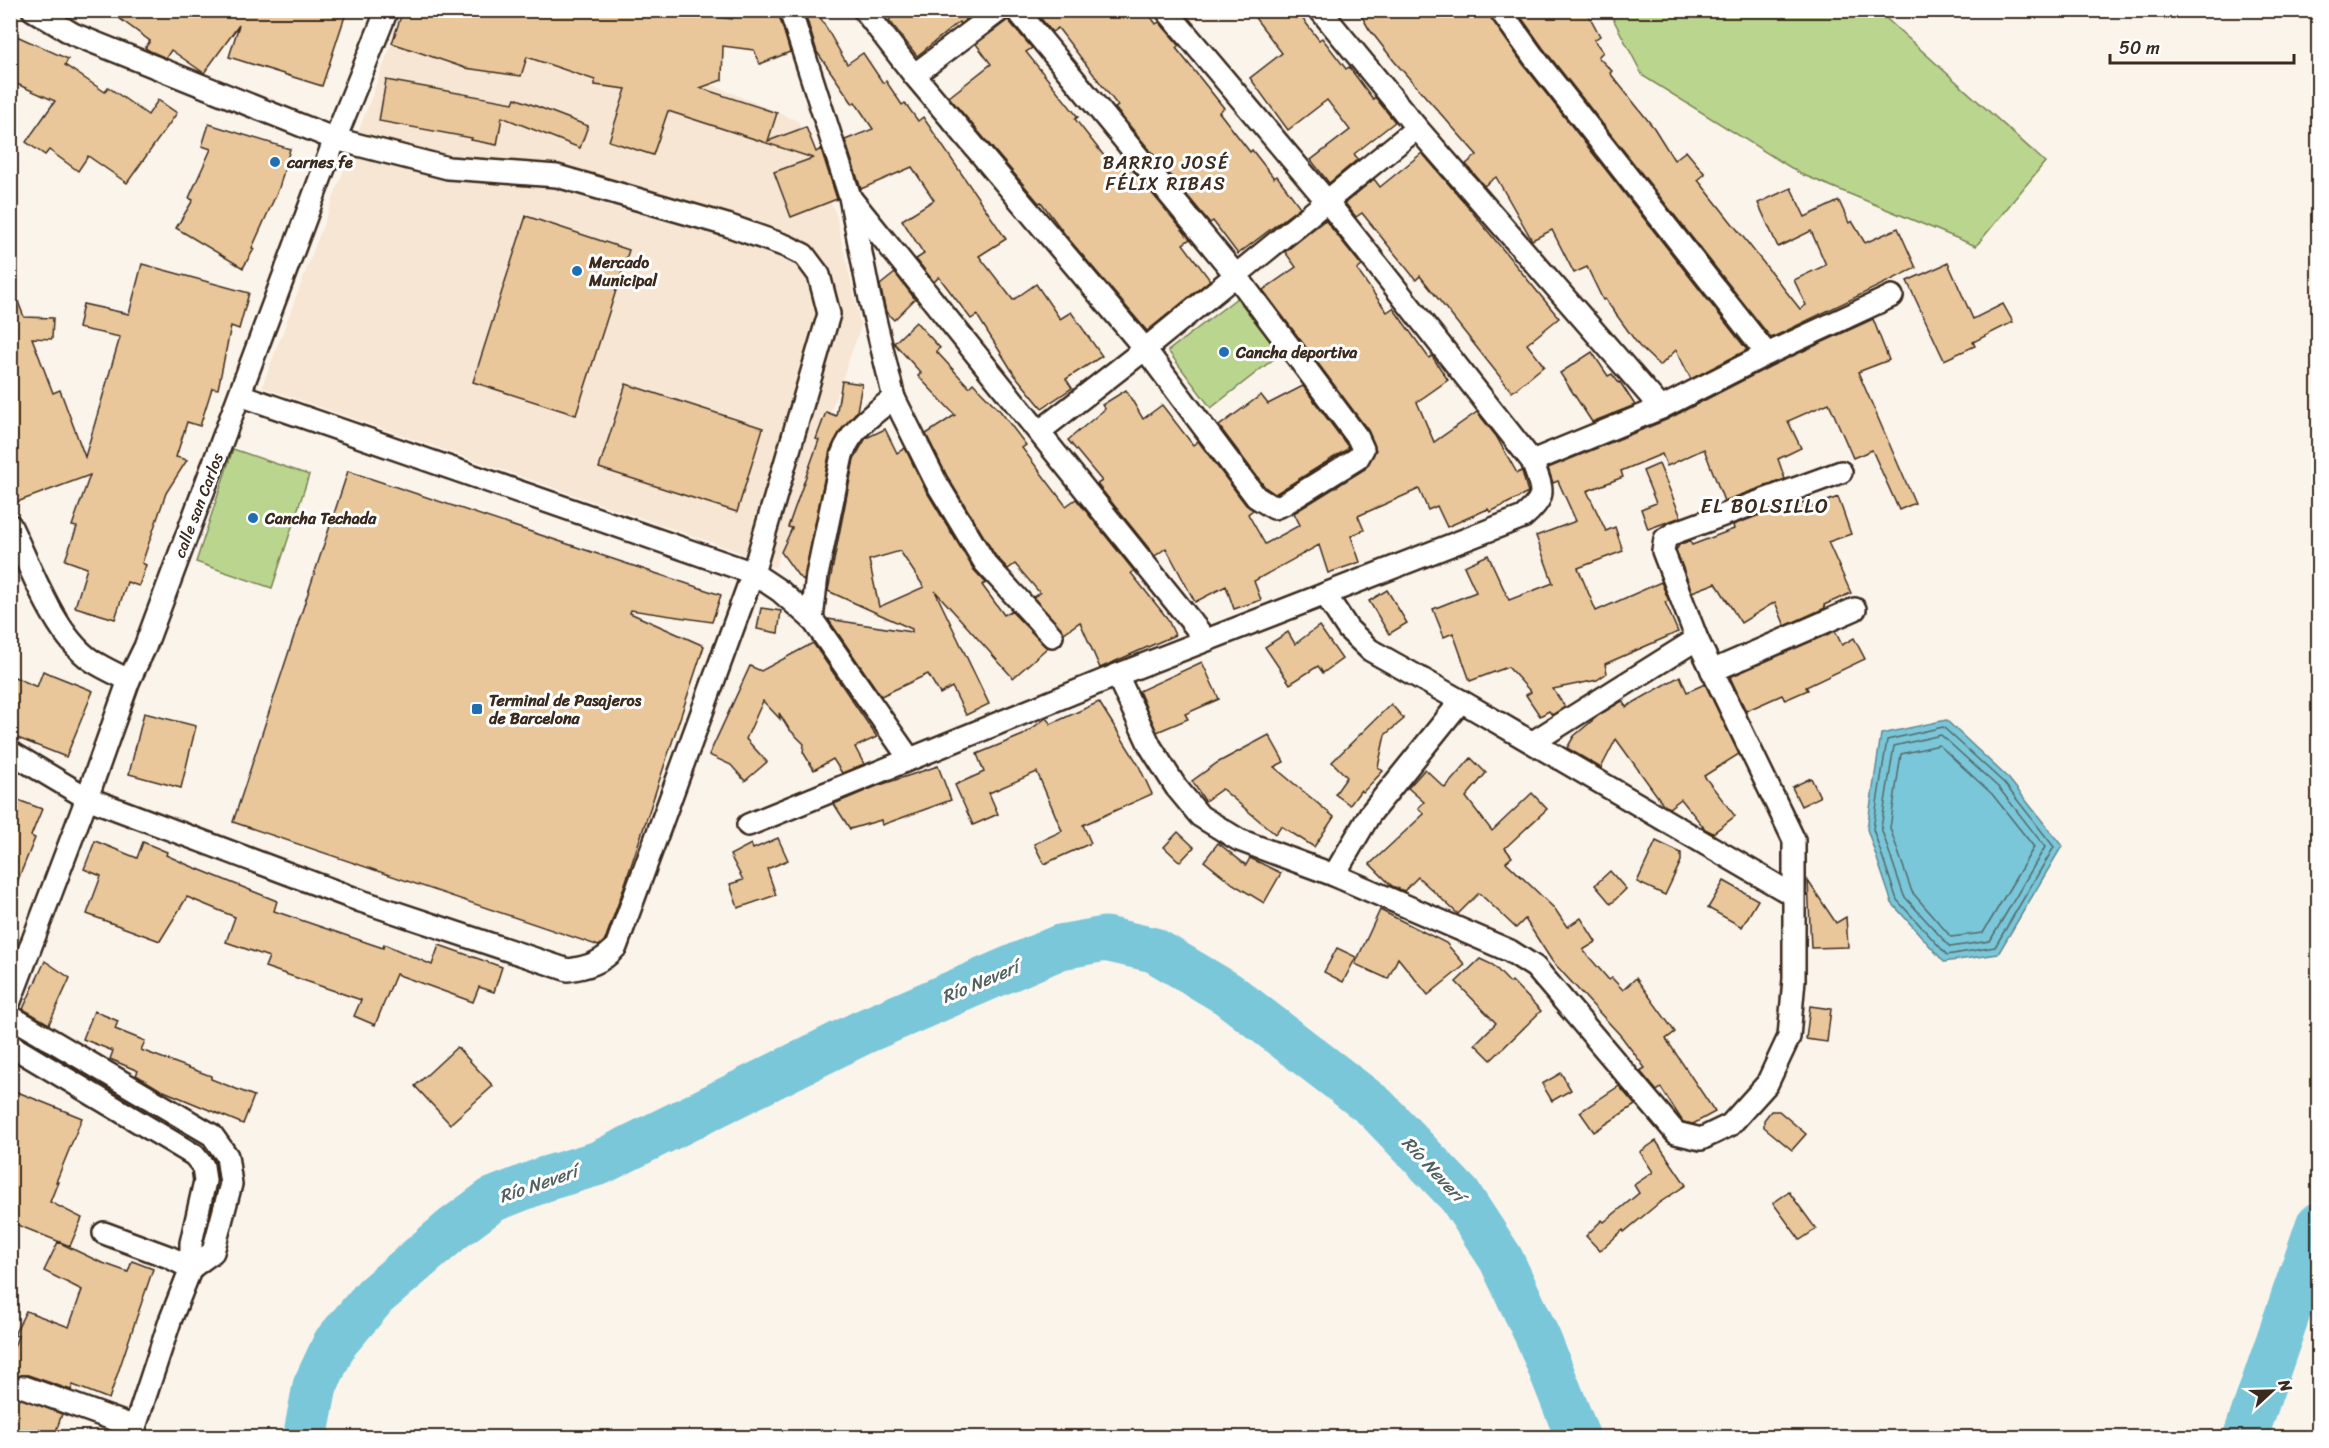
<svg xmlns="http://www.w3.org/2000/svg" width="2329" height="1448" viewBox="0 0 2329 1448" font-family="Sriracha,sans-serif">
<rect width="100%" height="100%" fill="#fbf4eb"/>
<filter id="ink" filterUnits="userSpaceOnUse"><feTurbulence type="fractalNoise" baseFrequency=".0167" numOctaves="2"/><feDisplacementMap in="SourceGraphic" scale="12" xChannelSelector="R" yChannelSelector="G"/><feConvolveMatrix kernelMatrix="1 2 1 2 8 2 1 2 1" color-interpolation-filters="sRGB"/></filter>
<g filter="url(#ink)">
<!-- built -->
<polygon fill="#f6e6d3" points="404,11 710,84 798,121 836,215 861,326 775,568 734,550 262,387"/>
<!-- green -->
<g fill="#bad68e" stroke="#7a8056" stroke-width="1.5">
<polygon points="1609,11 1878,11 2045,162 1976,246 1801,174 1643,76"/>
<polygon points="1237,298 1280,354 1211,408 1168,351"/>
<polygon points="233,449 309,475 272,588 196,562"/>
</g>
<!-- water -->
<polygon fill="#7ac7d9" stroke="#61888e" stroke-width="1.5" points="1946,720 2009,779 2062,846 1998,954 1944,962 1892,903 1867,829 1881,734"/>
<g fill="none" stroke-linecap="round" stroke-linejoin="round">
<!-- shore -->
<g stroke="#546969" stroke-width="1.5">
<polygon points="1943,727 2004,783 2054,847 1995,947 1947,955 1897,900 1873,829 1887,740"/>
<polygon points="1941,735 1999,788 2045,847 1990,941 1950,947 1904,896 1881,828 1894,746"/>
<polygon points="1939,745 1992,794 2034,847 1983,933 1951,937 1912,892 1890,828 1901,754"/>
</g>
<!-- river -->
<g stroke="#7ac7d9" stroke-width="45">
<polyline points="308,1438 307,1428 315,1386 335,1343 375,1296 453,1229 492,1200 548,1178 599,1163 863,1032 1060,947 1105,939 1154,950 1228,994 1375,1107 1460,1196 1501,1259 1539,1340 1578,1438"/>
<polyline points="2245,1438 2318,1225"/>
</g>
</g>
<!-- building -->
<g fill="#e9c79b" stroke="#3b2a1e" stroke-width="1.5" fill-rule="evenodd">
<polygon points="108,10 347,10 322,86 229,57 239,25 204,73 171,50 166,58 150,51 145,48 150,41"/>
<polygon points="403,10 678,10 678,12 732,19 732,10 778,10 790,52 760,64 754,50 723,46 722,80 700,88 777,113 768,141 806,127 816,152 821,149 837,199 791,217 774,172 813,158 668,111 653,155 609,141 626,89 595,85 595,80 527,57 521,76 465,68 392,43"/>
<polygon points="804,10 816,10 847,64 863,53 883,83 886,81 902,105 905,103 918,121 923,117 1006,239 979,256 1013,300 1036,284 1060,319 1071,312 1102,356 1066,379 1072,388 1042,408 1014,374 977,315 971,319 939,277 934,282 916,259 924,254 902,220 934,200 912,167 861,189 845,140 873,129 855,102 853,104 817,52"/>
<polygon points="901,10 978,10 960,24 959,22 917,56 889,20"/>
<polygon points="1034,10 1146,10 1156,24 1159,22 1179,45 1176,48 1224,108 1219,112 1250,152 1252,150 1274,178 1277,176 1300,207 1238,254 1213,221 1210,223 1115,108 1118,106 1058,28 1052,32"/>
<polygon points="1249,10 1296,10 1319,40 1322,38 1346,69 1349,67 1373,99 1375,97 1395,122 1354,154 1358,159 1329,183 1311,160 1350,130 1327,100 1288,130 1250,78 1282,53"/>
<polygon points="1358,10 1487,10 1490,17 1523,64 1747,350 1691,379 1676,350 1660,366 1639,346 1605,299 1603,300 1587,267 1574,273 1552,230 1532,240 1496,177 1484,186 1466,164 1477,155 1394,61 1369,29"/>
<polygon points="1516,10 1586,10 1600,36 1594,40 1603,52 1598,57 1612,71 1610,73 1654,128 1674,160 1686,151 1705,174 1698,180 1800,309 1806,305 1794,280 1826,265 1811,231 1778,247 1758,203 1791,188 1805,217 1839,201 1849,223 1852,221 1865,243 1898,228 1916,268 1771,338 1543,48"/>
<polygon points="1008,20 1032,48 1026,52 1078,117 1075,119 1112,166 1121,156 1190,239 1183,244 1210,280 1147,331 1067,237 1041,202 1039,203 949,97 991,64 976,44"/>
<polygon points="10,33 68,59 65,65 105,92 108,87 148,115 158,100 177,113 127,183 88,156 78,171 49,150 45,155 26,142 55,101 10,81"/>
<polygon points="386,80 513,103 515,98 588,126 580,148 502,117 497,145 471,140 472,138 379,121"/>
<polygon points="209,124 290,149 279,188 252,248 254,249 243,268 176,228 193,200 189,198 211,149 202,146"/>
<polygon points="1422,153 1464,202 1559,318 1527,344 1544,366 1512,392 1420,276 1416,280 1362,213 1356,217 1345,203 1374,179 1380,187"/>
<polygon points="526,216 629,250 576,415 473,382"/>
<polygon points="1325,220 1362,266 1357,270 1387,312 1393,308 1429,358 1432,356 1448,380 1417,402 1434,442 1477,412 1496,436 1517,473 1522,471 1528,493 1490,512 1488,509 1447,527 1437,506 1428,510 1419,489 1358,516 1364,530 1351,536 1360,562 1328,573 1319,545 1254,581 1261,600 1234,609 1226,586 1195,602 1166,548 1155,556 1097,484 1102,481 1068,440 1105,409 1102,405 1126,390 1143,419 1162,405 1193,445 1198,441 1246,505 1253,510 1248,514 1265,544 1300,525 1294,513 1365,469 1376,450 1368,430 1263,290 1296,267 1285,252"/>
<polygon points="1948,263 1973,319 2003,304 2013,322 1973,342 1975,346 1944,360 1907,281"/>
<polygon points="142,264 249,293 239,329 231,326 218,389 212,388 200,426 187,422 176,457 187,460 166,493 142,563 146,565 139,586 127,582 115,619 75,607 87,568 65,560 77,527 72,526 90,475 17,502 10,484 10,286 12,286 24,317 53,318 52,339 32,338 53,393 60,390 85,457 120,337 78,328 83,304 129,314"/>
<polygon points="895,273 915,299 894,320 886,312 880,285"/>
<polygon points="1873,319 1889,360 1858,372 1915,503 1899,510 1872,450 1853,458 1829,403 1788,421 1801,448 1778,459 1785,479 1724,501 1704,449 1667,466 1662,454 1621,471 1623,477 1587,491 1606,531 1615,527 1623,551 1578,568 1596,611 1661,582 1669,601 1665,602 1678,632 1605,664 1607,673 1597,680 1553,689 1565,707 1552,715 1549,711 1540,716 1526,695 1531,692 1508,667 1470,681 1453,633 1444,637 1433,609 1476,592 1464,566 1488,555 1509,600 1553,583 1536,536 1576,521 1558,481 1553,483 1548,468 1666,420 1773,365"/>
<polygon points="916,322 940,348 936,351 969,387 973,383 1001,412 1026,445 1022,448 1066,506 1076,499 1134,571 1131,573 1167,618 1175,635 1100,668 1080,622 1064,633 1033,597 1040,593 1015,564 1008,569 995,555 947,476 926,434 955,415 918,376 921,373 894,343"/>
<polygon points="1592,352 1608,376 1612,374 1619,383 1620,382 1635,405 1592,422 1560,373"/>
<polygon points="842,381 862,384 857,411 841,430 830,450 804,580 799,577 781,552 792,528 788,527 819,440 816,439 826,412 836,416"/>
<polygon points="626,384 763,428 737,512 599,468"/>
<polygon points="1303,386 1349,448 1275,494 1265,487 1219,426 1261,395 1268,404"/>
<path d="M885,429l12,24 8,-5 20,41 49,81 12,13 -4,2 22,30 7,-4 36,37 -34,30 -78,-87 54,113 -23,11 -14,-28 -12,7 -12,-20 -47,22 -53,-77 84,13v-3l-84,-38 26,-132 12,-21zM900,551l24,36 -45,20 -10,-47z"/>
<polygon points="1659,464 1681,517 1648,529 1641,509 1656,503 1643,471"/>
<polygon points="348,471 721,595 712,622 631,610 630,613 704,646 621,896 605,940 599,946 233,822"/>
<polygon points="1838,497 1851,534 1828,542 1851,593 1824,605 1825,608 1785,626 1775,602 1741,623 1716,583 1692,592 1676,550 1680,544 1690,541 1692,545 1734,529 1733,525 1795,502 1796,505 1807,501 1809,508"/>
<polygon points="1387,590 1407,623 1389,634 1369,601"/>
<polygon points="761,608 781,611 778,633 757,629"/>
<polygon points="1319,626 1342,659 1323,673 1318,666 1290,684 1265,647 1288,632 1295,644"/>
<polygon points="1835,631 1842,645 1854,638 1865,659 1806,687 1808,690 1785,700 1782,695 1746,711 1730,677"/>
<polygon points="813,643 877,737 855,747 864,764 842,773 833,759 814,770 803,752 804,744 789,729 779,713 780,719 763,701 746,739 767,762 745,781 731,765 709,755 750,666 761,671"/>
<polygon points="1202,662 1219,699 1185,714 1188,719 1157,732 1139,691"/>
<polygon points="43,671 93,691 66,757 10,735 10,675 37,687"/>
<polygon points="1680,676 1687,692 1705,684 1739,754 1704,776 1735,816 1713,833 1705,829 1681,799 1669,808 1663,804 1616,739 1601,768 1567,748 1574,736 1599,715 1622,701 1626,707"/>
<polygon points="1099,702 1138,764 1152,794 1083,825 1091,843 1044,864 1034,844 1062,831 1037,772 989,793 998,814 973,825 955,785 984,772 977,754 1023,735 1046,718 1051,724"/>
<polygon points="1391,704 1404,719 1385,735 1378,767 1383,771 1363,792 1361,790 1350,805 1335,794 1347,777 1332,762"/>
<polygon points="144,713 196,726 181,788 129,774"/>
<polygon points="1269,735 1284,762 1274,767 1334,817 1314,847 1281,826 1275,834 1222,789 1205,801 1192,781 1217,763"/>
<polygon points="1471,758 1486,773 1466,797 1492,831 1532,793 1547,809 1505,848 1512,857 1506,862 1555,909 1567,927 1581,918 1596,942 1583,950 1609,980 1612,978 1623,990 1636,978 1675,1032 1666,1039 1715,1112 1693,1124 1683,1122 1661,1088 1657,1091 1640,1071 1645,1068 1621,1036 1552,961 1525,919 1516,928 1479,893 1458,914 1418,877 1404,891 1392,886 1370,864 1424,814 1418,808 1424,802 1408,788 1425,769 1445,788"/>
<polygon points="938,766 951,800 882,825 881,820 850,829 834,804 877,786"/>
<polygon points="1811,778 1820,797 1801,806 1792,787"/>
<polygon points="10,797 42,809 31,836 35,838 11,897"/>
<polygon points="1178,832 1194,847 1180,862 1164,847"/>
<polygon points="778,838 788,860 767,869 776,895 738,908 730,884 743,880 730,855 751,844 753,849"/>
<polygon points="95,841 137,858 143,842 167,852 166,855 188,865 277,901 274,911 383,948 384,944 432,965 439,945 502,967 494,992 479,987 473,1002 396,974 375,1025 354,1016 361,1000 265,967 269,957 226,942 235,917 187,897 160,941 87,914 101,876 84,869"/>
<polygon points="1656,841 1681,853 1681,861 1665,895 1637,882"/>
<polygon points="1218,843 1246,865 1250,858 1281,873 1264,903 1233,884 1204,861"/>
<polygon points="1610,871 1626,889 1611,904 1595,885"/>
<polygon points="1724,881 1758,900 1742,927 1708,908"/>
<polygon points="1808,881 1836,923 1846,917 1848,947 1811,948"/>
<polygon points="1380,910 1446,943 1465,965 1428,995 1398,958 1388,979 1355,964"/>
<polygon points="1337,948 1356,957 1343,982 1324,972"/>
<polygon points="1480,959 1493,965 1510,983 1512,981 1541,1011 1491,1060 1475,1044 1496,1023 1456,982"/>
<polygon points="45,961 70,978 49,1024 23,1009"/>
<polygon points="1810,1006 1831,1009 1827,1042 1806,1039"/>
<polygon points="94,1011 118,1021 115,1029 145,1041 141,1050 211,1076 211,1079 254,1096 243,1124 159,1089 136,1075 138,1071 110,1059 113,1051 83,1039"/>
<polygon points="457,1047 493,1086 450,1124 415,1086"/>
<polygon points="1561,1073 1571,1090 1552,1101 1542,1084"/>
<polygon points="1619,1086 1635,1105 1594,1132 1580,1112"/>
<polygon points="10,1089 82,1118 56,1182 58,1182 50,1202 82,1218 70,1246 10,1222"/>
<polygon points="1771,1111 1779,1111 1806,1134 1792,1150 1764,1127 1764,1120"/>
<polygon points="1656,1141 1686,1185 1659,1203 1624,1232 1623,1230 1600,1251 1586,1236 1602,1220 1604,1222 1639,1193 1634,1185 1653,1172 1640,1152"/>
<polygon points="1789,1192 1816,1229 1800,1240 1773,1203"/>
<polygon points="58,1242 100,1262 128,1272 132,1261 153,1269 109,1399 73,1385 71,1390 28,1375 21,1375 15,1378 12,1383 12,1390 15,1396 62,1414 54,1437 10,1437 10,1358 18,1336 14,1335 26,1311 69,1327 82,1290 44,1271"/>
</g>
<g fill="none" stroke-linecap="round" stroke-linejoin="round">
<!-- street casing -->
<g stroke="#3b2a1e" stroke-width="26">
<g id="street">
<polyline points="790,10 850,197 870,299 894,398 936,482 985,563 1052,636"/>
<polyline points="864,10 914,75 1145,349 1256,497 1274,508 1284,504 1358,458 1363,449 1358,438 1235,274 1017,10"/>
<polyline points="1320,10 1417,128 1661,408"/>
<polyline points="1500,10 1533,56 1767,354 1661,408 1532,461"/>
<polyline points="914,75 1000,10"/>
<polyline points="852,200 1206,640"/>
<polyline points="1767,354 1892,296"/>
<polyline points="240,395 753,573 780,591 812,619 909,758"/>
<polyline points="1040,431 1145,349 1417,128"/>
<path d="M10,525c20,40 44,110 81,135 12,8 25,14 38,20"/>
<polyline points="1325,594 1348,629 1370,650 1461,701 1793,895"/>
<path d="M812,619l5,-44 25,-120c9,-26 31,-41 52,-57"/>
<polyline points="1712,671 1855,609"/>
<polyline points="1117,675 1150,746 1176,787 1200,816 1239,840 1334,875 1510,951 1535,967 1676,1133 1701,1139 1730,1125 1767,1084 1789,1037 1794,979 1794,840 1697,639 1663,551 1665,539 1674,533 1841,472"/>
<polyline points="1533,742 1697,639"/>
<path d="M10,752l77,46 274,103 207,69c20,-3 34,-7 48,-23l137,-374 76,-259 -10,-39 -15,-20 -18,-9 -59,-21 -170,-49 -109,-8 -113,-29 -262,-105 -40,-24"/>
<path d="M748,825l369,-150 406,-158c26,-22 19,-27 9,-56l-206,-261 -160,-190"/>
<polyline points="1334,875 1370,814 1461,701"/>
<polyline points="10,1001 87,798 129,680 145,647 335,139 387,10"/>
<polyline points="10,1016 212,1135 227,1156 231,1184 213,1252 191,1268"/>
<polyline points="10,1045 194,1155 203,1166 205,1181 191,1243 191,1268 170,1321 135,1427 134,1438"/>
<polyline points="104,1233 169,1257 191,1268"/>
<polyline points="24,1387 135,1427"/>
</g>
</g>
<!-- street -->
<use href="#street" stroke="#fff" stroke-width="21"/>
</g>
</g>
<!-- markers -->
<g fill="#1f6fb2" stroke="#fff" stroke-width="2">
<circle cx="275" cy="162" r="6"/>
<circle cx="577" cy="271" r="6"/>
<circle cx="1224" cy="352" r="6"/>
<circle cx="253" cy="518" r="6"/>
<rect x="471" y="703" width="12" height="12" rx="3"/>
</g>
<g text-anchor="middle" stroke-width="6" stroke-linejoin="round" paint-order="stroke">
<!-- poi labels -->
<g font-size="16" font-weight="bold" fill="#3b2a1e" stroke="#fff" text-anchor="start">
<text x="287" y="168">carnes fe</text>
<text x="589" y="268">Mercado<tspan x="589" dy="18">Municipal</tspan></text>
<text x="1236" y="358">Cancha deportiva</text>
<text x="265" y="524">Cancha Techada</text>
<text x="489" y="706">Terminal de Pasajeros<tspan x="489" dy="18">de Barcelona</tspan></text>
</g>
<!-- street labels -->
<g font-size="16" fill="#3b2a1e" stroke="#fff">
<text transform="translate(198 505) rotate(-69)" y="6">calle san Carlos</text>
</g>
<!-- neighbourhood labels -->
<g font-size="18" letter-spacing="1.5" fill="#3b2a1e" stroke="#fff">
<text x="1166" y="169">BARRIO JOSÉ<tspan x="1166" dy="21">FÉLIX RIBAS</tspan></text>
</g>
<!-- water labels -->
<g font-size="18" font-style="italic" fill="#51615f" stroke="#fff">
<text transform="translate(980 982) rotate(-23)" y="6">Río Neverí</text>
<text transform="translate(1433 1169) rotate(47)" y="6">Río Neverí</text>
<text transform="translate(538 1184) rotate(-19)" y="6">Río Neverí</text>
</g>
<!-- quarter labels -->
<g font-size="20" letter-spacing="1.5" fill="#3b2a1e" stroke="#fff">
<text x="1765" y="513">EL BOLSILLO</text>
</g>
</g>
<!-- margin -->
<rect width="2329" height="1448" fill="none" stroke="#fff" stroke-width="36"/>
<rect x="18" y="18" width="2293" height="1412" fill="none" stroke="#3b2a1e" stroke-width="2" filter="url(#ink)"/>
<!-- north arrow -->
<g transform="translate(2272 1391) rotate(68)" stroke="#ffffff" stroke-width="4.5" paint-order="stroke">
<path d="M0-4.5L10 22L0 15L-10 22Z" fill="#3b2a1e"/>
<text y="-9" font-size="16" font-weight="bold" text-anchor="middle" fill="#3b2a1e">N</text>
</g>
<!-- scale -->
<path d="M2110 54v9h184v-9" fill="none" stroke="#3b2a1e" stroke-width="3"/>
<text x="2119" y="54" font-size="18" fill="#3b2a1e" stroke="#ffffff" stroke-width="4.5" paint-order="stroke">50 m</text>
</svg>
